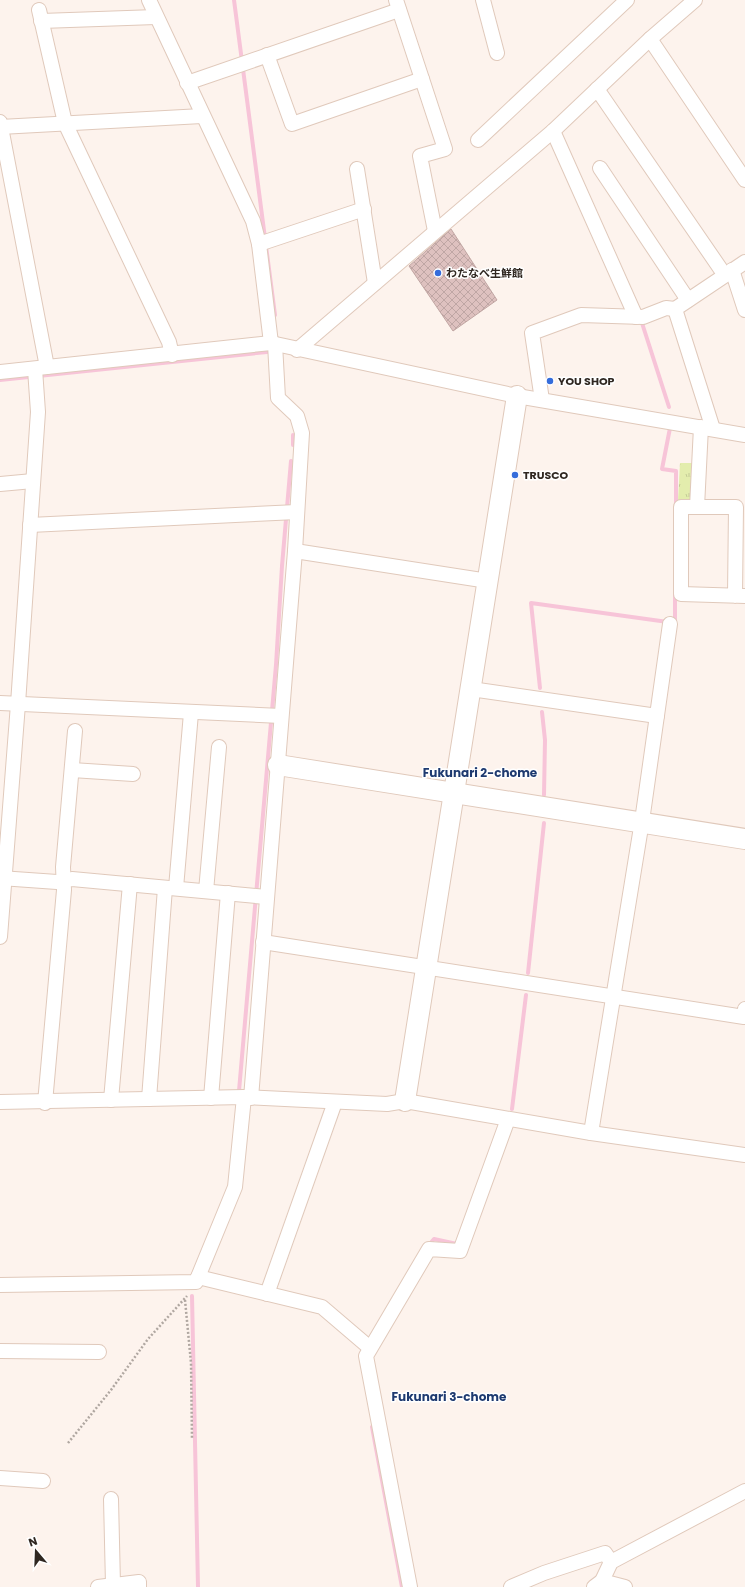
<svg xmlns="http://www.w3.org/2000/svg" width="745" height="1587" viewBox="0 0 745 1587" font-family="Poppins,'Noto Sans JP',sans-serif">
<defs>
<pattern id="park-tufts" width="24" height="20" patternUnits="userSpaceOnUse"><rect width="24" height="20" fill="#e3edad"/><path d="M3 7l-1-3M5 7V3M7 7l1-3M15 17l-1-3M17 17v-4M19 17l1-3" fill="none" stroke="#c3cb95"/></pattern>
<pattern id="building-cross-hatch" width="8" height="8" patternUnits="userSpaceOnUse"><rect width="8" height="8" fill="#dec1bf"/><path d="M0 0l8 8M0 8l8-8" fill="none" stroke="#bfa6a4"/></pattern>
</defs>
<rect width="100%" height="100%" fill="#fdf3ed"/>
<!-- park -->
<polygon fill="url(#park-tufts)" points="680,463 695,463 694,502 678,501"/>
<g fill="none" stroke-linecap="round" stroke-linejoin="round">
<!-- stream -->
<g stroke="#f7c4d8" stroke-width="4">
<polyline points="234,0 275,315"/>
<polyline points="642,323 669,407"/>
<polyline points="0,380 267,352"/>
<polyline points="670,428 662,469 676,471 676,507"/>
<polyline points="293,445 293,435"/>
<polyline points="540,688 531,603 675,623 675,593"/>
<polyline points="542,712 545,740 544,795"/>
<polyline points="528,973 544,823"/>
<polyline points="239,1091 276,665 282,566 291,461"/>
<polyline points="512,1109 526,995"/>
<polyline points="428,1246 434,1239 457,1244"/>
<polyline points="192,1296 198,1587"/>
<polyline points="372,1427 402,1587"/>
</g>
</g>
<!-- building -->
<polygon fill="url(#building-cross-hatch)" stroke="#c1a6a3" points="451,229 497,300 453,331 409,266"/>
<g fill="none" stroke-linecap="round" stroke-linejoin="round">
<!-- street casing -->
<g stroke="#e0c9bb" stroke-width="16">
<g id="street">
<polyline points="149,0 253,221 259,244 271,343"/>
<polyline points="396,0 445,149 420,156 435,231"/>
<polyline points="483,0 497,53"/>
<polyline points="39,10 65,123 169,342 172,355"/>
<polyline points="41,21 156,17"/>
<polyline points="650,39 745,180"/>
<polyline points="267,55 292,124 422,79"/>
<polyline points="187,83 399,10"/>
<polyline points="597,89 724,274"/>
<polyline points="0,122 47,367"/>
<polyline points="0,127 202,116"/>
<polyline points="553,131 636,317"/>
<polyline points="478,140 627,0"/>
<polyline points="600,168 688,300"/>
<polyline points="357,169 375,283"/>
<polyline points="259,244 364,209"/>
<polyline points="732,270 745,310"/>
<polyline points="297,350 553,131 650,39 695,0"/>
<polyline points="0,372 271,343 517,396 745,435"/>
<polyline points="542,400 532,333 581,315 643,317 666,308 675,309"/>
<polyline points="713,429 675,309 745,262"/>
<polyline points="0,484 33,481"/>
<polyline points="697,507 701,427"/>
<polyline points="30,525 297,512"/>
<polyline points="295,551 488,581"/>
<polyline points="735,596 736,507 681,507 681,594 745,596"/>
<polyline points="471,689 657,716"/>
<polyline points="0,703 281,716"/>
<polyline points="72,770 133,774"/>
<polyline points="0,878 57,882 72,879 266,897"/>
<polyline points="176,888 191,713"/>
<polyline points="206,891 219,747"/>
<polyline points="0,937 18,704 38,412 35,369"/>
<polyline points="263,942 744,1017 745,1009"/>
<polyline points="211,1098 228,893"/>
<polyline points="251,1098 295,551 302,433 297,416 278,398 275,344"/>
<polyline points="149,1099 165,888"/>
<polyline points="111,1100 130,884"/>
<polyline points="0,1102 244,1097 387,1104 405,1101 591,1133 745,1155"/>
<polyline points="45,1103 64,890 63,867 75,731"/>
<polyline points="591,1133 642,821 670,624"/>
<polyline points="198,1277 322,1307 370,1348"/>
<polyline points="0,1285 196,1282 235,1187 244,1097"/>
<polyline points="267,1294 335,1102"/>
<polyline points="0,1351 99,1352"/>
<polyline points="0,1478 43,1481"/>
<polyline points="111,1499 113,1585"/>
<polyline points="602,1581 625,1587"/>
<polyline points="98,1587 139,1582 139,1587"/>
<polyline points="410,1587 366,1356 429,1249 460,1251 508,1119"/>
<polyline points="511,1587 544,1573 605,1553 611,1562"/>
<polyline points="594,1587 602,1581 611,1562 745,1491"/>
</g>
</g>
<!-- secondary casing -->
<g stroke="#e0c9bb" stroke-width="22">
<g id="secondary">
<polyline points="278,765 745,839"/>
<polyline points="405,1101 517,396"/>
</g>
</g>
<!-- path -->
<g stroke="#b0a7a1" stroke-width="2.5" stroke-dasharray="2 2" stroke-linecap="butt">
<polyline points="185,1300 191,1363 192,1439"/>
<polyline points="68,1443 111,1390 148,1339 187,1296"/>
</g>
<!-- street -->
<use href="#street" stroke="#fff" stroke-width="14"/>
<!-- secondary -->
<use href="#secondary" stroke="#fff" stroke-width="20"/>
</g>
<!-- markers -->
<g fill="#346cdb" stroke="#fff" stroke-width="1.5">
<circle cx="438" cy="273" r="4"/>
<circle cx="550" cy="381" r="4"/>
<circle cx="515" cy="475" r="4"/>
</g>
<g text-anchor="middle" stroke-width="3" stroke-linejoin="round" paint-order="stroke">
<!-- poi labels -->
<g font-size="11" font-weight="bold" fill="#2f2721" stroke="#fff" text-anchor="start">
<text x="446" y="277">わたなべ生鮮館</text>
<text x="558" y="385">YOU SHOP</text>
<text x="523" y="479">TRUSCO</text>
</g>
<!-- neighbourhood labels -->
<g font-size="12" font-weight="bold" fill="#1e3a70" stroke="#fff">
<text x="480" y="777">Fukunari 2-chome</text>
<text x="449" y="1401">Fukunari 3-chome</text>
</g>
</g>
<!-- north arrow -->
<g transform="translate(36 1551) rotate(341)" stroke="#ffffff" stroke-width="3" paint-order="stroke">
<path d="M0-3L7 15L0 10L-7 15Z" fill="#2f2721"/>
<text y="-6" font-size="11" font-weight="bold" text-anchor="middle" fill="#2f2721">N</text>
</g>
</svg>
